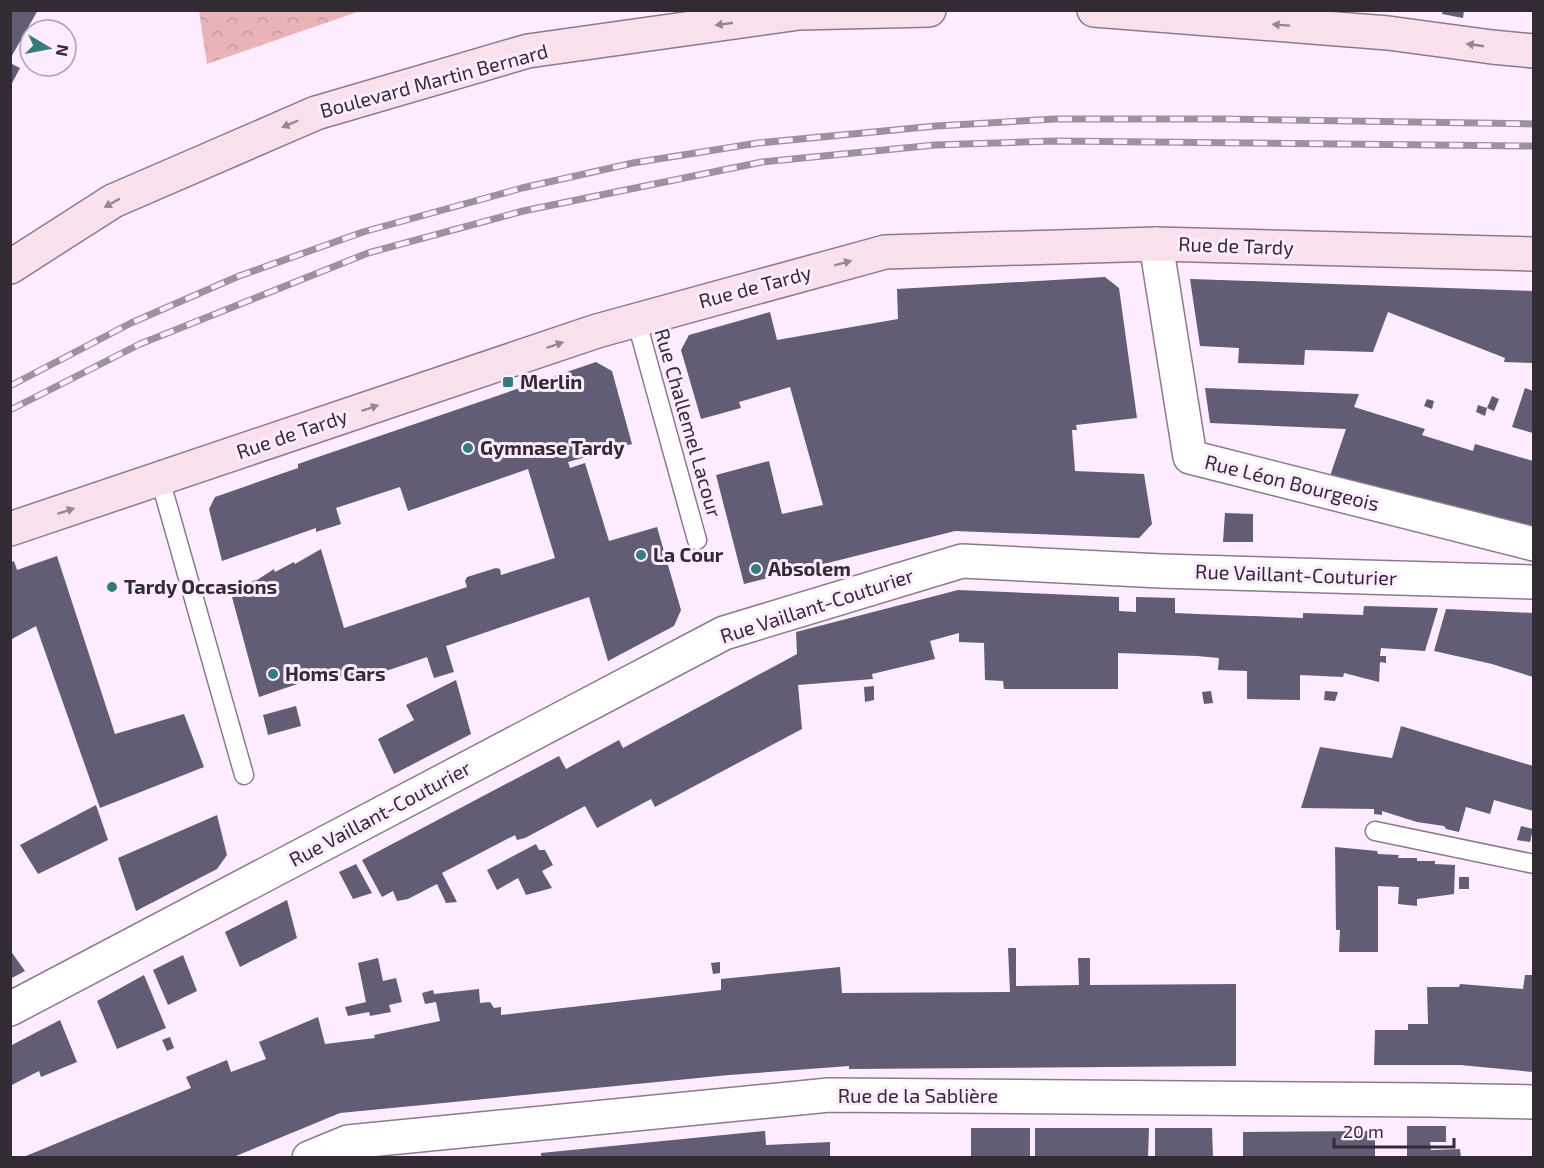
<svg xmlns="http://www.w3.org/2000/svg" width="1544" height="1168" viewBox="0 0 1544 1168" font-family="'Exo 2',sans-serif">
<defs>
<pattern id="forest-crowns" width="20" height="18" patternUnits="userSpaceOnUse" patternTransform="scale(1.5)"><rect width="20" height="18" fill="#e9b3b8"/><path d="M2 6a3 3 0 1 1 6 0M12 15a3 3 0 1 1 6 0" fill="none" stroke="#c89a9f"/></pattern>
</defs>
<rect width="100%" height="100%" fill="#fdebff"/>
<!-- forest -->
<polygon fill="url(#forest-crowns)" points="199,11 199,10 360,11 207,64"/>
<!-- building -->
<g fill="#625c74">
<polygon points="10,10 38,10 10,59"/>
<polygon points="1443,10 1464,10 1463,18 1442,14"/>
<polygon points="10,63 20,68 10,87"/>
<polygon points="1105,277 1119,288 1137,418 1076,425 1077,430 1072,430 1075,471 1144,474 1152,524 1139,538 955,531 744,584 716,475 769,461 782,514 823,505 790,387 739,402 741,408 701,419 681,350 689,335 770,312 777,340 898,319 897,289"/>
<polygon points="1190,279 1533,291 1533,363 1504,362 1505,358 1388,312 1373,352 1305,350 1304,365 1238,363 1239,348 1200,346"/>
<polygon points="596,362 612,371 632,444 568,462 570,468 585,463 609,541 657,527 681,610 674,626 608,661 589,597 446,646 454,672 434,678 427,657 354,682 330,673 259,697 229,586 257,580 274,569 275,572 294,562 295,564 321,549 344,628 467,587 465,581 467,577 496,568 500,569 501,575 555,558 528,469 408,511 400,487 336,508 341,524 316,532 316,528 222,561 209,509 215,497 298,468 298,464 318,457"/>
<polygon points="1205,388 1359,394 1354,407 1425,429 1422,435 1473,451 1475,444 1533,461 1533,536 1330,476 1346,429 1210,423"/>
<polygon points="1525,388 1533,391 1533,433 1512,427"/>
<polygon points="1492,396 1499,399 1494,411 1487,408"/>
<polygon points="1427,399 1434,401 1432,409 1424,406"/>
<polygon points="1478,405 1487,408 1485,416 1476,412"/>
<polygon points="1225,513 1253,514 1253,542 1223,542"/>
<polygon points="57,556 115,734 184,714 204,767 100,808 36,626 10,640 10,563 14,561 17,570"/>
<polygon points="958,590 1119,597 1119,611 1136,612 1136,597 1175,598 1175,613 1197,614 1303,618 1303,613 1363,615 1364,606 1438,608 1425,651 1381,648 1380,656 1386,656 1386,663 1380,662 1379,682 1344,673 1343,677 1300,675 1300,700 1247,699 1247,671 1218,670 1219,658 1197,656 1118,653 1118,689 1004,689 1003,681 985,680 984,643 959,642 959,633 930,641 935,659 872,674 873,679 798,685 802,729 655,807 651,799 597,828 585,806 525,838 517,840 515,835 442,873 457,902 446,903 437,884 408,899 397,901 393,891 382,897 362,860 559,756 566,769 619,740 623,748 797,654 796,632"/>
<polygon points="1446,609 1533,613 1533,677 1492,664 1434,651"/>
<polygon points="456,680 471,734 394,774 378,739 414,720 406,705"/>
<polygon points="874,686 874,700 865,702 864,687"/>
<polygon points="1211,691 1213,703 1204,704 1202,692"/>
<polygon points="1325,691 1338,692 1335,701 1324,700"/>
<polygon points="296,706 301,726 268,735 263,715"/>
<polygon points="1401,726 1533,766 1533,811 1494,800 1490,814 1466,807 1459,832 1446,829 1444,826 1417,822 1382,811 1382,815 1374,814 1374,809 1301,808 1320,747 1392,758"/>
<polygon points="96,805 108,840 38,874 20,845"/>
<polygon points="217,815 227,855 217,869 136,911 118,858"/>
<polygon points="1521,826 1533,829 1530,842 1517,840"/>
<polygon points="536,844 539,850 545,850 553,865 542,871 552,888 526,895 518,878 497,890 487,870"/>
<polygon points="1335,847 1377,851 1378,854 1399,855 1398,858 1417,858 1417,861 1435,861 1435,864 1455,865 1454,894 1417,899 1417,906 1398,904 1399,887 1378,886 1378,952 1339,952 1340,930 1336,930"/>
<polygon points="356,864 372,893 353,899 339,872"/>
<rect x="1459" y="877" width="10" height="12"/>
<polygon points="287,900 297,938 240,967 225,932"/>
<polygon points="1008,948 1016,948 1016,986 1079,985 1078,958 1090,958 1090,985 1236,984 1236,1066 849,1069 849,1066 729,1075 340,1113 231,1158 21,1158 191,1088 186,1077 227,1060 231,1072 266,1059 259,1042 318,1017 325,1044 375,1038 374,1035 440,1021 436,1002 425,1004 422,993 433,990 434,994 479,989 480,1003 490,1002 494,1008 501,1007 501,1015 721,990 721,979 840,967 842,993 1010,992"/>
<polygon points="10,950 25,971 10,979"/>
<polygon points="183,955 197,991 168,1005 153,970"/>
<polygon points="378,958 383,981 396,978 402,1002 389,1005 391,1012 370,1016 369,1012 348,1016 345,1007 366,1002 358,963"/>
<polygon points="720,962 720,973 713,974 711,963"/>
<polygon points="144,975 166,1028 117,1049 97,1001"/>
<polygon points="1525,975 1533,975 1533,1072 1460,1065 1374,1065 1375,1030 1408,1030 1408,1024 1428,1024 1427,987 1459,987 1460,984 1523,989"/>
<polygon points="60,1020 77,1062 41,1077 39,1071 10,1086 10,1046"/>
<polygon points="170,1037 174,1048 167,1051 162,1040"/>
<polygon points="1407,1126 1446,1126 1446,1142 1430,1142 1431,1150 1460,1149 1461,1158 1407,1158"/>
<rect x="971" y="1128" width="59" height="30"/>
<polygon points="1035,1128 1149,1128 1148,1158 1035,1158"/>
<polygon points="1155,1128 1212,1128 1213,1158 1155,1158"/>
<polygon points="765,1131 766,1145 830,1142 830,1158 541,1158 541,1153"/>
<polygon points="1375,1131 1375,1158 1243,1158 1243,1132"/>
</g>
<g fill="none" stroke-linecap="round" stroke-linejoin="round">
<!-- lane casing -->
<g stroke="#8d798f" stroke-width="21">
<g id="lane">
<polyline points="636,319 697,540"/>
<polyline points="160,479 244,775"/>
<polyline points="1375,831 1534,864"/>
</g>
</g>
<!-- street casing -->
<g stroke="#8d798f" stroke-width="36">
<g id="street">
<polyline points="1156,244 1190,457 1534,544"/>
<polyline points="10,1009 724,633 962,561 1161,571 1534,582"/>
<polyline points="309,1158 348,1142 829,1095 1428,1100 1534,1102"/>
</g>
</g>
<!-- secondary casing -->
<g stroke="#8d798f" stroke-width="36">
<g id="secondary">
<polyline points="1094,10 1388,33 1492,47 1534,51"/>
<polyline points="10,267 113,201 316,113 528,51 799,13 929,10"/>
<polyline points="10,529 597,331 885,252 1156,244 1534,254"/>
</g>
</g>
<!-- lane -->
<use href="#lane" stroke="#fff" stroke-width="18"/>
<!-- street -->
<use href="#street" stroke="#fff" stroke-width="33"/>
<!-- secondary -->
<use href="#secondary" stroke="#f9e0ed" stroke-width="33"/>
<!-- rail casing -->
<g stroke="#9d909f" stroke-width="7">
<g id="rail">
<polyline points="10,386 131,323 239,276 363,232 522,188 633,163 758,143 936,126 1055,119 1223,119 1534,124"/>
<polyline points="10,410 140,344 368,253 523,211 762,162 935,145 1055,141 1534,146"/>
</g>
</g>
<!-- rail -->
<use href="#rail" stroke="#fdebff" stroke-width="4.5" stroke-dasharray="14" stroke-linecap="butt"/>
</g>
<!-- one-way arrows -->
<defs><path id="oneway-solid" d="M-6-.8H1V-3.2L6.5 0L1 3.2V.8H-6Z" transform="scale(1.5)"/></defs>
<g fill="#968690">
<use href="#oneway-solid" transform="translate(724 24) rotate(172)"/>
<use href="#oneway-solid" transform="translate(1281 25) rotate(-176)"/>
<use href="#oneway-solid" transform="translate(1475 45) rotate(-172)"/>
<use href="#oneway-solid" transform="translate(290 124) rotate(157)"/>
<use href="#oneway-solid" transform="translate(112 203) rotate(151)"/>
<use href="#oneway-solid" transform="translate(843 263) rotate(-15)"/>
<use href="#oneway-solid" transform="translate(555 345) rotate(-19)"/>
<use href="#oneway-solid" transform="translate(370 408) rotate(-19)"/>
<use href="#oneway-solid" transform="translate(66 511) rotate(-18)"/>
</g>
<!-- markers -->
<g fill="#347d7e" stroke="#fdebff" stroke-width="2">
<rect x="502" y="376" width="12" height="12" rx="3"/>
<circle cx="468" cy="448" r="6"/>
<circle cx="641" cy="555" r="6"/>
<circle cx="756" cy="569" r="6"/>
<circle cx="112" cy="587" r="6"/>
<circle cx="273" cy="674" r="6"/>
</g>
<g text-anchor="middle" stroke-width="6" stroke-linejoin="round" paint-order="stroke">
<!-- street labels -->
<g font-size="20" fill="#332b34" stroke="#fdebff">
<text transform="translate(434 81) rotate(-15)" y="7">Boulevard Martin Bernard</text>
<text transform="translate(1236 246) rotate(2)" y="7">Rue de Tardy</text>
<text transform="translate(755 287) rotate(-15)" y="7">Rue de Tardy</text>
<text transform="translate(688 423) rotate(74)" y="7">Rue Challemel Lacour</text>
<text transform="translate(292 434) rotate(-19)" y="7">Rue de Tardy</text>
<text transform="translate(1292 483) rotate(14)" y="7">Rue Léon Bourgeois</text>
<text transform="translate(1296 575) rotate(2)" y="7">Rue Vaillant-Couturier</text>
<text transform="translate(817 606) rotate(-18)" y="7">Rue Vaillant-Couturier</text>
<text transform="translate(380 814) rotate(-28)" y="7">Rue Vaillant-Couturier</text>
<text x="918" y="1103">Rue de la Sablière</text>
</g>
<!-- poi labels -->
<g font-size="20" font-weight="bold" fill="#332b34" stroke="#fdebff" text-anchor="start">
<text x="520" y="389">Merlin</text>
<text x="480" y="455">Gymnase Tardy</text>
<text x="653" y="562">La Cour</text>
<text x="768" y="576">Absolem</text>
<text x="124" y="594">Tardy Occasions</text>
<text x="285" y="681">Homs Cars</text>
</g>
</g>
<!-- border -->
<rect width="1544" height="1168" fill="none" stroke="#332b34" stroke-width="24"/>
<!-- north arrow -->
<g transform="translate(48 48) rotate(100)"><circle r="28" fill="#fdebff" stroke="#ac9eae" stroke-width="1.5"/>
<path d="M0-4.5L10 22L0 15L-10 22Z" fill="#347d7e"/>
<text y="-9" font-size="16" font-weight="bold" text-anchor="middle" fill="#332b34">N</text>
</g>
<!-- scale -->
<path d="M1334 1138v9h120v-9" fill="none" stroke="#332b34" stroke-width="3"/>
<text x="1343" y="1138" font-size="18" fill="#332b34" stroke="#fdebff" stroke-width="4.5" paint-order="stroke">20 m</text>
</svg>
